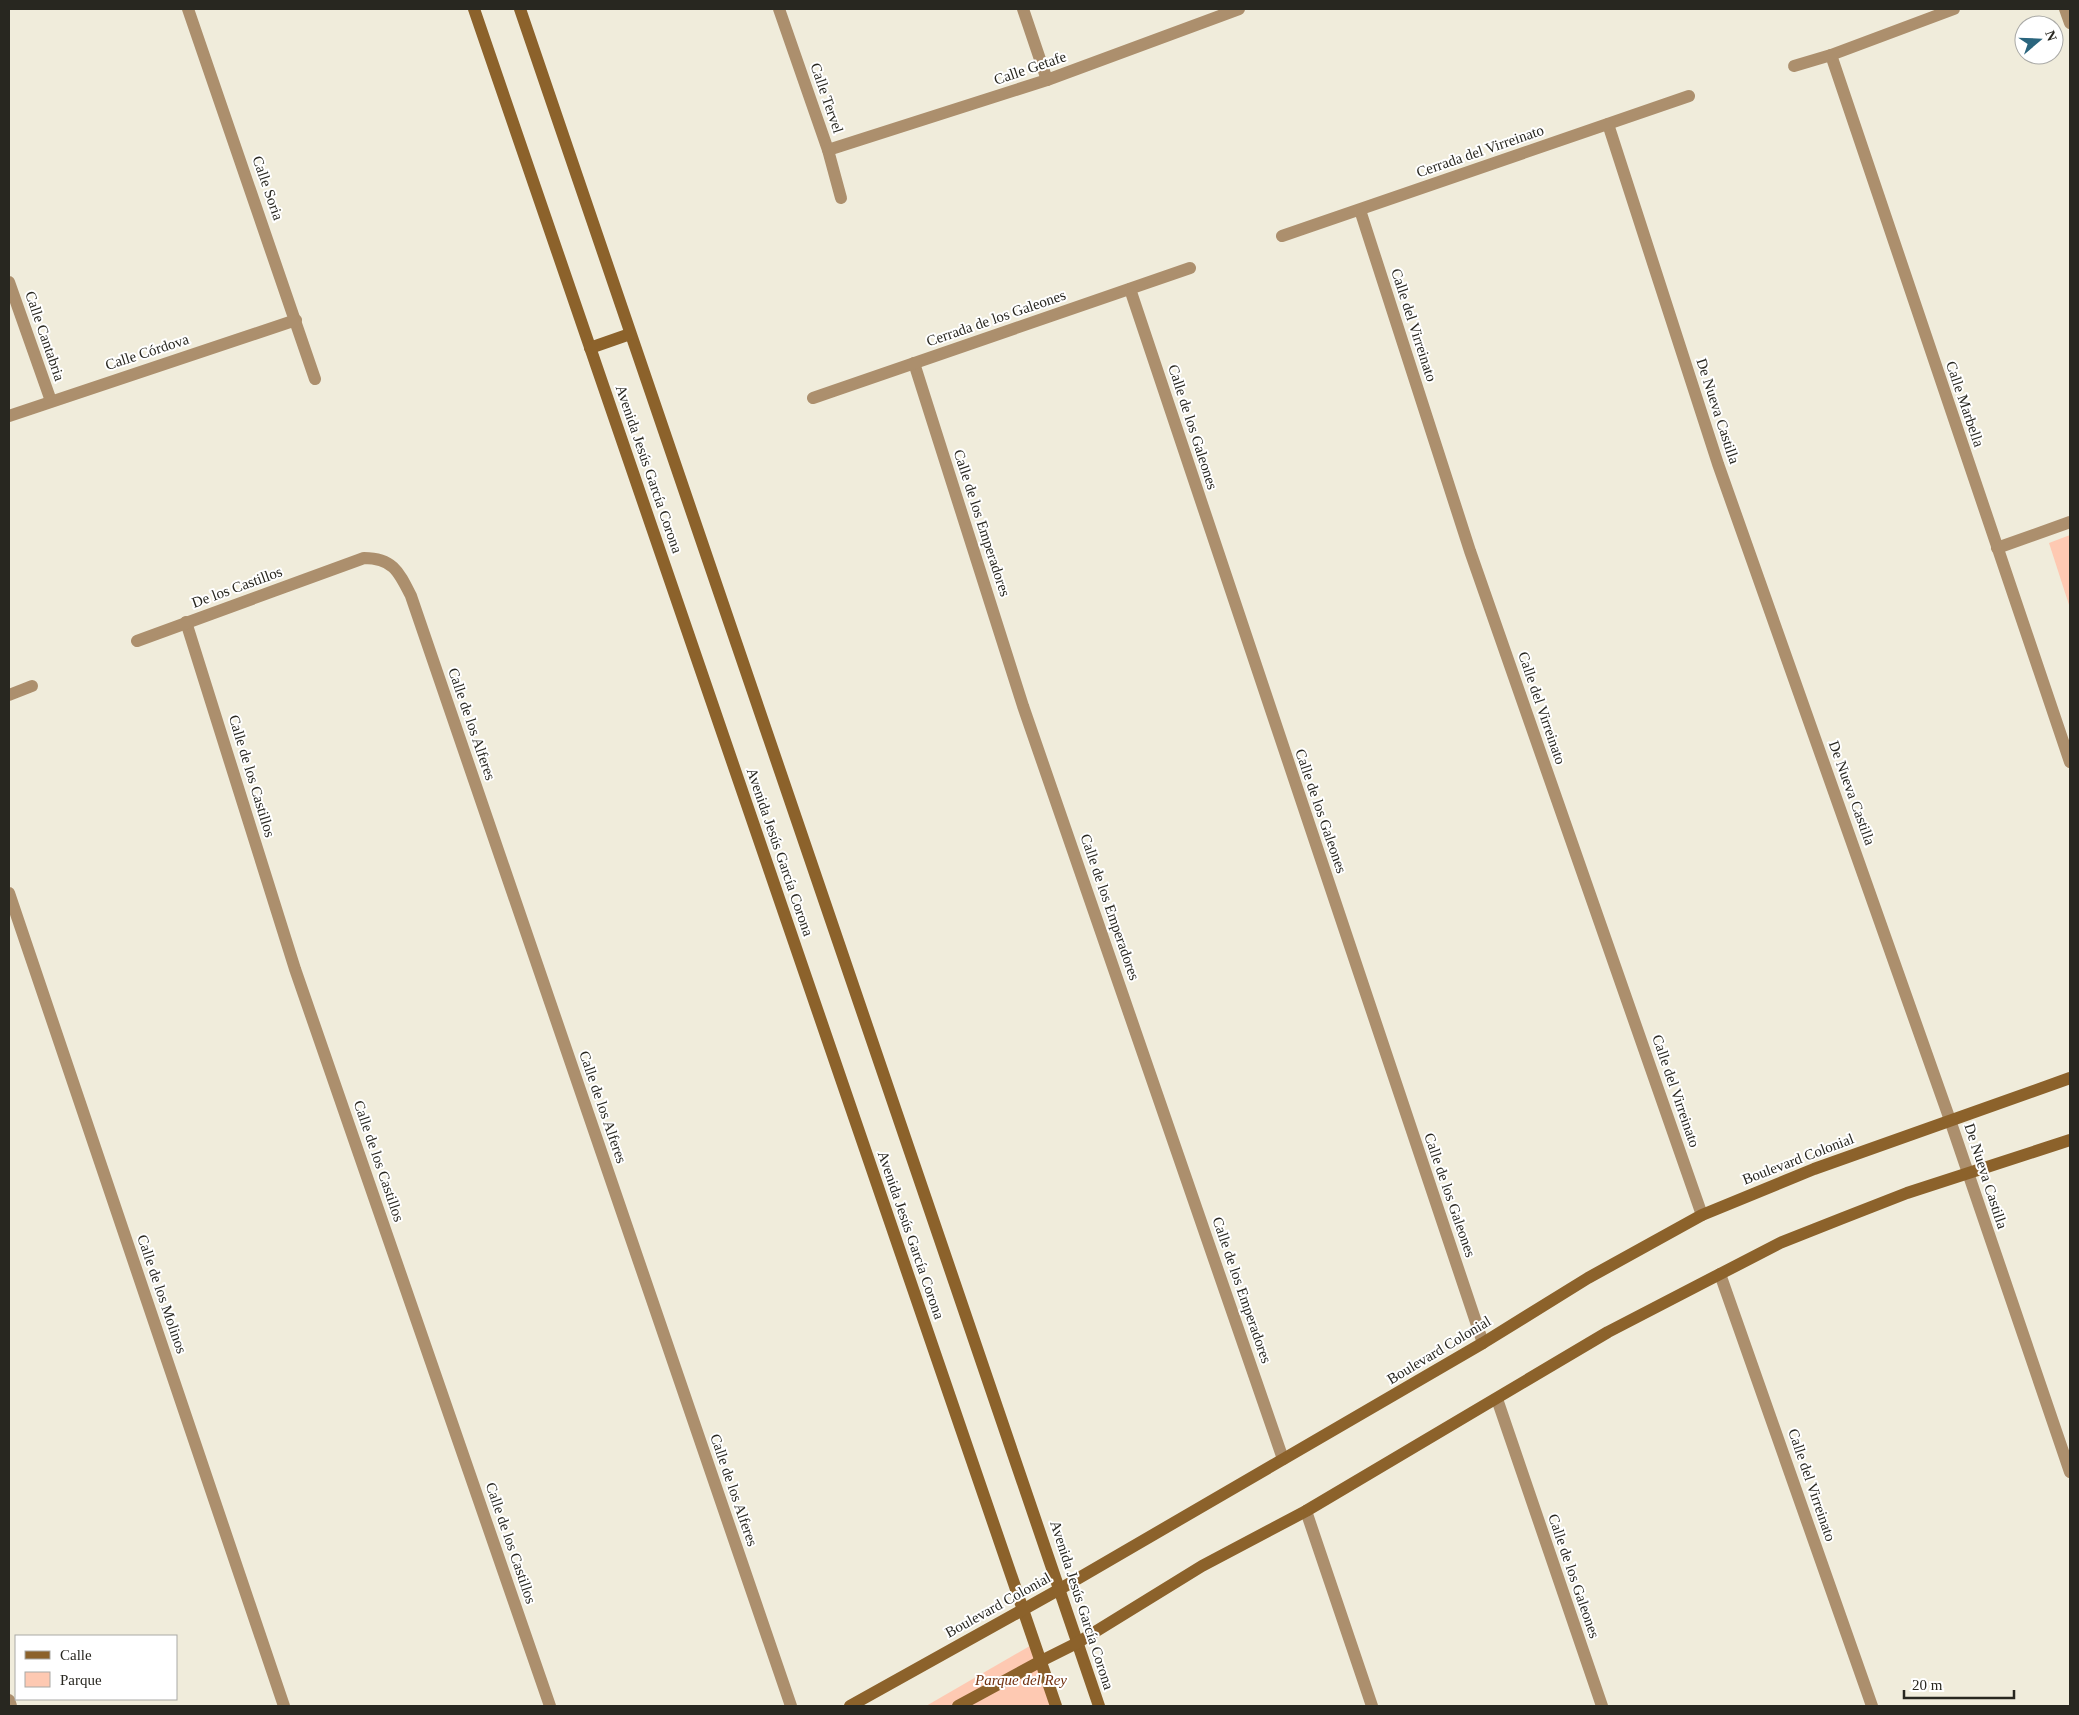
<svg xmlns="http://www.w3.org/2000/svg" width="2079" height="1715" viewBox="0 0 2079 1715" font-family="'Times New Roman',serif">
<rect width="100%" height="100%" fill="#f0ecdb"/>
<!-- green -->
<g fill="#fec9b2">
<polygon points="2070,535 2070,608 2049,543"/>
<polygon points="1035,1643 1057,1706 926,1706"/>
</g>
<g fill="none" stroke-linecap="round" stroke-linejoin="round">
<!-- street -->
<g stroke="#ac8f6d" stroke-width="12">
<polyline points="188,9 315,379"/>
<polyline points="779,9 828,150 841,198"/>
<polyline points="1023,9 1047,80"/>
<polyline points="2065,9 2070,23"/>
<polyline points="1831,55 2070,762"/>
<polyline points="1794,66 1831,55 1954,9"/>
<polyline points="1608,124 1718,464 1950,1120 2070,1472"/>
<polyline points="828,150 1047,80 1239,9"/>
<polyline points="1360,210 1470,551 1702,1215"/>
<polyline points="1282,236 1689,96"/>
<polyline points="9,282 51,401"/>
<polyline points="1130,289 1483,1343"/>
<polyline points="914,363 1023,706 1283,1459"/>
<polyline points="813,398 1190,268"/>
<polyline points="9,416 296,320"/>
<polyline points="1997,548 2070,522"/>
<polyline points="186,622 295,969 550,1706"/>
<path d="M137,641l227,-83c29,0 35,14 47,38l380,1110"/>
<polyline points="9,695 32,686"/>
<polyline points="9,893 284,1706"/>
<polyline points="1720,1274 1872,1706"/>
<polyline points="1497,1399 1602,1706"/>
<polyline points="1306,1511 1372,1706"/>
<polyline points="9,1700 11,1706"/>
</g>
<!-- secondary -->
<g stroke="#8c622b" stroke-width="12">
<polyline points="474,9 1056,1706"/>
<polyline points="520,9 1099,1706"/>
<polyline points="590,348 630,334"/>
<polyline points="850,1706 1060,1589 1483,1343 1588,1278 1702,1215 1814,1169 2070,1078"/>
<polyline points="958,1706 1041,1661 1077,1643 1202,1566 1306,1511 1608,1332 1720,1274 1780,1243 1843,1218 1907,1193 2070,1140"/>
</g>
</g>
<g text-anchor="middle" stroke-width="4" stroke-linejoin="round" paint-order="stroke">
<!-- street labels -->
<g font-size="15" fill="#282720" stroke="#fff">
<text transform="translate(1030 68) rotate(-19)" y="5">Calle Getafe</text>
<text transform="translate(827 98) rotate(71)" y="5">Calle Tervel</text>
<text transform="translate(1480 151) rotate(-19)" y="5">Cerrada del Virreinato</text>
<text transform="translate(268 188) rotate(71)" y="5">Calle Soria</text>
<text transform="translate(996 318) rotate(-19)" y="5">Cerrada de los Galeones</text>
<text transform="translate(1414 325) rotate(72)" y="5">Calle del Virreinato</text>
<text transform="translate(45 336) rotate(71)" y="5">Calle Cantabria</text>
<text transform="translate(147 352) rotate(-18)" y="5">Calle Córdova</text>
<text transform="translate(1965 404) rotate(71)" y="5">Calle Marbella</text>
<text transform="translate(1718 411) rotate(72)" y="5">De Nueva Castilla</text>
<text transform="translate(1193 427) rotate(72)" y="5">Calle de los Galeones</text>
<text transform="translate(649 469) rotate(71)" y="5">Avenida Jesús García Corona</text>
<text transform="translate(982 523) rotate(72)" y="5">Calle de los Emperadores</text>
<text transform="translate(237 587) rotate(-20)" y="5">De los Castillos</text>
<text transform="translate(1542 708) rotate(71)" y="5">Calle del Virreinato</text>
<text transform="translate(472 724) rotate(71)" y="5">Calle de los Alferes</text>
<text transform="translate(252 776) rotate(73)" y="5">Calle de los Castillos</text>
<text transform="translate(1852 793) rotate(70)" y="5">De Nueva Castilla</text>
<text transform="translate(1321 811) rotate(71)" y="5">Calle de los Galeones</text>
<text transform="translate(780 852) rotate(71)" y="5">Avenida Jesús García Corona</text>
<text transform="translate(1110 907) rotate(71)" y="5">Calle de los Emperadores</text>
<text transform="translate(1676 1091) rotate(71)" y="5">Calle del Virreinato</text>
<text transform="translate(603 1107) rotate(71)" y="5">Calle de los Alferes</text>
<text transform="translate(1798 1159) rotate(-21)" y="5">Boulevard Colonial</text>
<text transform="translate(379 1161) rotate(71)" y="5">Calle de los Castillos</text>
<text transform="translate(1986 1176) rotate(72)" y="5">De Nueva Castilla</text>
<text transform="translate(1450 1195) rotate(71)" y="5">Calle de los Galeones</text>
<text transform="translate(911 1235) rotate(71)" y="5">Avenida Jesús García Corona</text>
<text transform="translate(1242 1290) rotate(71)" y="5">Calle de los Emperadores</text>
<text transform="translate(162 1294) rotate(71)" y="5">Calle de los Molinos</text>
<text transform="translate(1439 1350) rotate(-31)" y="5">Boulevard Colonial</text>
<text transform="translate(1812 1485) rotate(71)" y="5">Calle del Virreinato</text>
<text transform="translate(734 1490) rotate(71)" y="5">Calle de los Alferes</text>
<text transform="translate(511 1543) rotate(71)" y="5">Calle de los Castillos</text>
<text transform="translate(1574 1576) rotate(71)" y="5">Calle de los Galeones</text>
<text transform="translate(998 1605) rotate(-29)" y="5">Boulevard Colonial</text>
<text transform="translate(1082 1605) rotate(72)" y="5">Avenida Jesús García Corona</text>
</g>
<!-- park labels -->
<g font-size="15" font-style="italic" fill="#72310f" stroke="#fff">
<text x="1021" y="1685">Parque del Rey</text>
</g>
</g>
<!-- border -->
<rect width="2079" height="1715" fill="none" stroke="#282720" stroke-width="20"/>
<!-- legend -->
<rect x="15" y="1635" width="162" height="65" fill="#ffffff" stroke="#a9a9a6"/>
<rect x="25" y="1651" width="25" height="8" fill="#8c622b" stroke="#a9a9a6"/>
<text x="60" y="1660" font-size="15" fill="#282720">Calle</text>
<rect x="25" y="1672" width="25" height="15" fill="#fec9b2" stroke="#a9a9a6"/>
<text x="60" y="1685" font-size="15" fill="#282720">Parque</text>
<!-- north arrow -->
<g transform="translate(2039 40) rotate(71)"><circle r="24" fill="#ffffff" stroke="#a9a9a6"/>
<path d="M0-4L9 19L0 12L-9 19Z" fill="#2a657d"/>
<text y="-8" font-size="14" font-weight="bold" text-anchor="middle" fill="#282720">N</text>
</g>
<!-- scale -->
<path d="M1904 1690v8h110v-8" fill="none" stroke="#282720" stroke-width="2.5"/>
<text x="1912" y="1690" font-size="15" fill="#282720" stroke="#ffffff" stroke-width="4" paint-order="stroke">20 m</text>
</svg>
